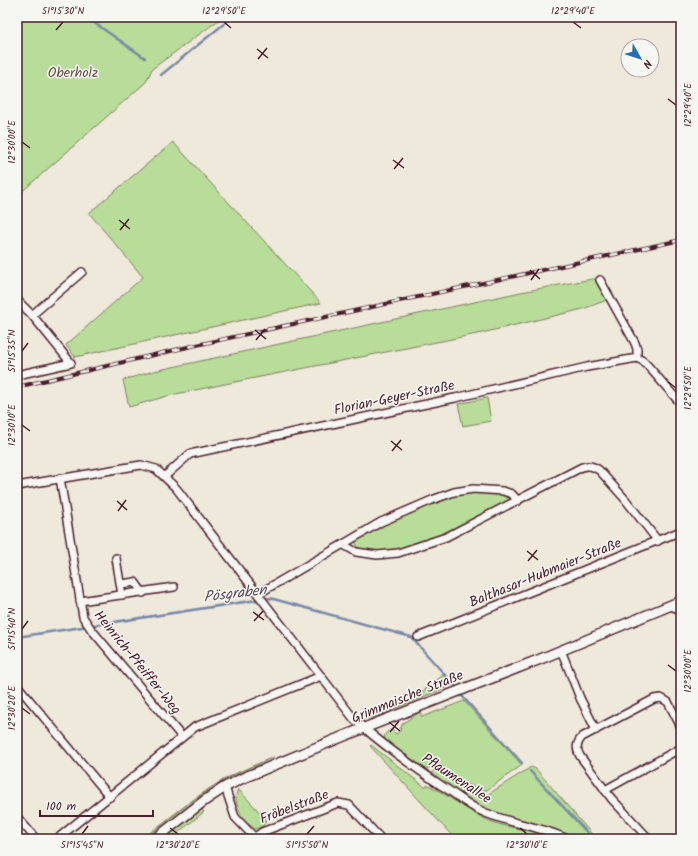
<svg xmlns="http://www.w3.org/2000/svg" width="698" height="856" viewBox="0 0 698 856" font-family="Kalam,sans-serif">
<rect width="100%" height="100%" fill="#efe9dc"/>
<filter id="ink" filterUnits="userSpaceOnUse"><feTurbulence type="fractalNoise" baseFrequency=".025" numOctaves="2"/><feDisplacementMap in="SourceGraphic" scale="8" xChannelSelector="R" yChannelSelector="G"/><feConvolveMatrix kernelMatrix="1 2 1 2 8 2 1 2 1" color-interpolation-filters="sRGB"/></filter>
<g filter="url(#ink)">
<!-- green -->
<g fill="#b7dd98" stroke="#807e62">
<polygon points="17,17 223,17 152,69 146,82 17,196"/>
<polygon points="173,142 321,303 75,357 66,345 143,277 89,213"/>
<polygon points="592,279 595,279 607,300 583,309 482,333 230,383 171,395 129,407 123,380 154,371 521,292"/>
<polygon points="487,398 491,421 463,426 458,404"/>
<polygon points="473,491 493,492 509,496 511,501 445,534 398,550 379,553 359,551 355,541 382,524 444,497"/>
<polygon points="443,675 452,685 370,719 365,718 416,697"/>
<path d="M464,701l58,64 -35,25c-12,3 -38,-18 -49,-26l-12,5 -39,-26c-5,-7 -2,-11 5,-13l4,4 5,-4 -1,-1 3,-6 17,-11 2,5z"/>
<path d="M371,745l54,42 3,-2c21,10 40,27 62,36 21,9 47,8 68,18h-103l-85,-93z"/>
<path d="M274,757l-40,18 -21,12 -23,16 -42,33 -1,-1c25,-19 49,-39 76,-55 16,-9 34,-16 51,-23z"/>
<path d="M531,767l5,2 60,70h-21l-6,-4 -14,-5 -64,-17 -17,-9 -43,-30v-1l4,-3 4,1c13,9 33,27 48,24z"/>
<path d="M238,789l28,30 -3,7 -8,3c-11,-8 -24,-26 -17,-40z"/>
<polygon points="202,809 204,812 170,839 162,839"/>
</g>
<g fill="none" stroke-linecap="round" stroke-linejoin="round">
<!-- stream -->
<g stroke="#798aa6" stroke-width="2.5">
<polyline points="86,17 145,58"/>
<polyline points="161,75 225,23 231,17"/>
<polyline points="17,637 270,598 411,637 455,686"/>
<polyline points="462,696 522,763"/>
<polyline points="530,771 593,839"/>
</g>
<!-- minor casing -->
<g stroke="#4a1f2b" stroke-width="10">
<g id="minor">
<polyline points="600,280 635,343 637,349 637,358"/>
<polyline points="17,300 32,315 71,363 17,375"/>
<polyline points="32,315 82,272"/>
<polyline points="165,476 190,454 455,398 587,367 637,358 643,361 648,366 681,404"/>
<polyline points="60,478 83,617 91,629 182,737"/>
<path d="M17,486l124,-21 15,4 20,19 178,231c27,25 57,46 88,67 12,7 23,17 35,23 29,15 62,16 90,30"/>
<path d="M344,545l12,7 21,3 21,-2 48,-16 136,-70c7,-2 11,-1 17,3l26,29 33,42"/>
<polyline points="116,558 122,595"/>
<polyline points="121,584 135,582 143,593"/>
<polyline points="258,594 381,522 432,500 454,492 473,489 503,491 512,494 518,501"/>
<polyline points="80,601 174,587"/>
<polyline points="671,606 681,610"/>
<polyline points="418,637 681,531"/>
<polyline points="561,650 580,698 596,730"/>
<polyline points="17,685 110,797"/>
<polyline points="225,787 235,817 256,839"/>
<polyline points="605,790 681,748"/>
<polyline points="17,817 36,839"/>
<polyline points="57,839 195,727 321,676"/>
<polyline points="252,839 262,832 338,803 349,805 381,839"/>
<path d="M649,839l-38,-41 -31,-42c-4,-7 -4,-12 2,-19l72,-38 7,-1 7,4 13,25"/>
</g>
</g>
<!-- secondary casing -->
<g stroke="#4a1f2b" stroke-width="12">
<polyline id="secondary" points="155,839 204,801 225,787 243,778 344,736 538,660 681,601"/>
</g>
<!-- minor -->
<use href="#minor" stroke="#f6f6f2" stroke-width="7"/>
<!-- secondary -->
<use href="#secondary" stroke="#f6f6f2" stroke-width="9"/>
<!-- rail casing -->
<g stroke="#4a1f2b" stroke-width="4">
<polyline id="rail" points="17,387 192,346 681,240"/>
</g>
<!-- rail -->
<use href="#rail" stroke="#f6f6f2" stroke-width="2.5" stroke-dasharray="8" stroke-linecap="butt"/>
</g>
</g>
<!-- ticks -->
<path fill="none" stroke="#4a1f2b" stroke-width="1.5" d="M224,22l7,6M573,22l8,6M56,30l7,-8M257,49l11,9M258,59l9,-11M668,99l8,6M22,142l8,6M393,160l11,8M394,169l9,-11M119,220l11,9M120,230l9,-11M530,270l10,9M531,280l8,-11M255,330l11,9M256,340l9,-11M22,351l6,-8M668,382l8,6M22,425l8,6M391,441l11,9M392,451l9,-11M117,501l10,9M118,511l8,-11M527,551l11,9M528,561l9,-11M253,612l11,8M254,621l9,-10M22,629l6,-8M668,665l8,6M22,708l8,6M389,722l11,9M390,732l9,-11M170,828l8,6M520,828l7,6M82,834l6,-8M307,834l7,-8"/>
<g text-anchor="middle" stroke-width="3" stroke-linejoin="round" paint-order="stroke">
<!-- park labels -->
<g font-size="14" fill="#654e46" stroke="#f6f6f2">
<text x="73" y="77">Oberholz</text>
</g>
<!-- street labels -->
<g font-size="14" fill="#4a1f2b" stroke="#f6f6f2">
<text transform="translate(394 397) rotate(-12)" y="5">Florian-Geyer-Straße</text>
<text transform="translate(545 572) rotate(-22)" y="5">Balthasar-Hubmaier-Straße</text>
<text transform="translate(138 662) rotate(51)" y="5">Heinrich-Pfeiffer-Weg</text>
<text transform="translate(407 696) rotate(-22)" y="5">Grimmaische Straße</text>
<text transform="translate(457 778) rotate(33)" y="5">Pflaumenallee</text>
<text transform="translate(294 806) rotate(-21)" y="5">Fröbelstraße</text>
</g>
<!-- water labels -->
<g font-size="15" font-style="italic" fill="#5e4c5e" stroke="#f6f6f2">
<text transform="translate(235 593) rotate(-7)" y="5">Pösgraben</text>
</g>
</g>
<!-- margin -->
<rect width="698" height="856" fill="none" stroke="#f6f6f2" stroke-width="44"/>
<!-- north arrow -->
<g transform="translate(640 58) rotate(129)"><circle r="19" fill="#f6f6f2" stroke="#b1a0a2"/>
<path d="M0-3L7 15L0 10L-7 15Z" fill="#1f6fb2"/>
<text y="-6" font-size="11" font-weight="bold" text-anchor="middle" fill="#4a1f2b">N</text>
</g>
<!-- scale -->
<path d="M40 810v6h113v-6" fill="none" stroke="#4a1f2b" stroke-width="2"/>
<text x="46" y="810" font-size="12" fill="#4a1f2b" stroke="#f6f6f2" stroke-width="3" paint-order="stroke">100 m</text>
<rect x="22" y="22" width="654" height="812" fill="none" stroke="#4a1f2b" stroke-width="1.5"/>
<g font-size="10" text-anchor="middle" fill="#4a1f2b">
<text x="63" y="14">51°15'30"N</text>
<text x="224" y="14">12°29'50"E</text>
<text x="573" y="14">12°29'40"E</text>
<text transform="translate(687 105) rotate(-90)" y="4">12°29'40"E</text>
<text transform="translate(11 142) rotate(-90)" y="4">12°30'00"E</text>
<text transform="translate(11 351) rotate(-90)" y="4">51°15'35"N</text>
<text transform="translate(687 388) rotate(-90)" y="4">12°29'50"E</text>
<text transform="translate(11 425) rotate(-90)" y="4">12°30'10"E</text>
<text transform="translate(11 629) rotate(-90)" y="4">51°15'40"N</text>
<text transform="translate(687 671) rotate(-90)" y="4">12°30'00"E</text>
<text transform="translate(11 708) rotate(-90)" y="4">12°30'20"E</text>
<text x="82" y="848">51°15'45"N</text>
<text x="178" y="848">12°30'20"E</text>
<text x="307" y="848">51°15'50"N</text>
<text x="527" y="848">12°30'10"E</text>
</g>
</svg>
